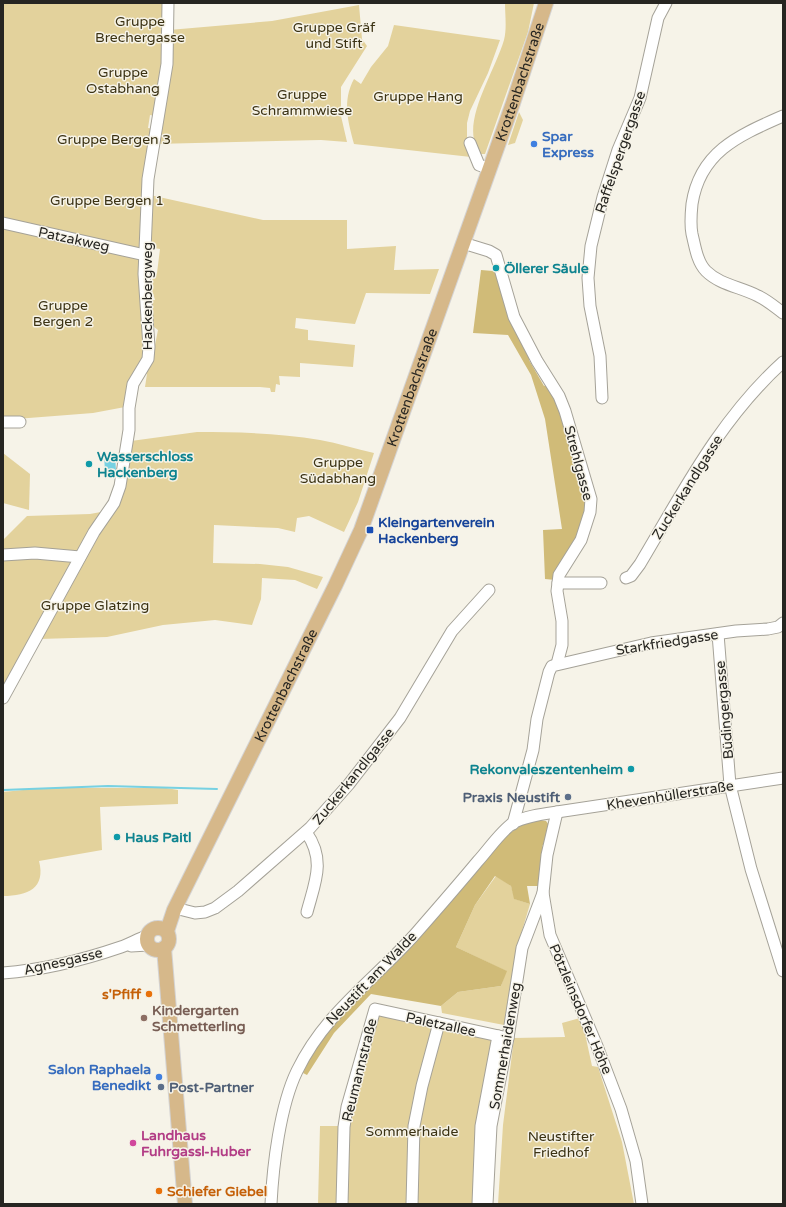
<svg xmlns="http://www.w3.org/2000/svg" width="786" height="1207" viewBox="0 0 786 1207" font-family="'Varela Round',sans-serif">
<rect width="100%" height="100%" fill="#f6f3e8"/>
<!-- green -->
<g fill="#e3d29c">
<polygon points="3,3 166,3 166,29 156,116 150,115 148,128 154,129 142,178 145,178 150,195 263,220 347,220 347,249 396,246 394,270 439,269 430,294 366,293 355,324 296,318 295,328 308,330 308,340 355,345 353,367 300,363 300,377 279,376 280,385 276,384 275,392 271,392 270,388 260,387 145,387 147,374 145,372 154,350 158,330 154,327 150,331 148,301 155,300 150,283 157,273 160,249 148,247 146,348 125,407 93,413 3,420"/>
<path d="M505,3h29l-6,29 -43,122h-5c-2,-4 -5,-9 -6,-14 -6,-29 21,-70 30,-100 3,-12 1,-25 1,-37z"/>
<polygon points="359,5 362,39 367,46 341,87 341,116 347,142 321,140 155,144 169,30 272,21"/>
<path d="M394,25l106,15 -12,33 -18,38 -3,12v17l4,17 -117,-13c-6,-23 -12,-43 0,-65l7,5 10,-17 17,-21z"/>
<polygon points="519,112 523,120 515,143 508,145"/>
<path d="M197,432c41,0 83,1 123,8 18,3 36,9 54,13l-16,49 -14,30 -35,-16 -12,2 -2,14 -17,-4 -64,-3 -1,38 47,1 28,3 35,10 -6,12 -22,-9 -33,-2 -1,21 -9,26 -37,-5 -52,5 -56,12 -68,2 40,-73 38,-61 14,-64z"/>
<polygon points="3,453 30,474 29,510 3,503"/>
<polygon points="106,511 78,552 3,552 3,540 27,516 90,514"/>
<polygon points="36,557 72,560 74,563 3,692 3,560"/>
<path d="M43,788h123l12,2v14l-78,3 2,43 -63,11c7,27 -11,35 -36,35v-104z"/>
<polygon points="496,876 511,886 515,899 530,904 516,951 504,1025 442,1013 441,1006 458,992 501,986 506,971 456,947 475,905"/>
<polygon points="373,1006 499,1034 479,1204 318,1204 320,1126 342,1126"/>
<polygon points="580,1018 584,1029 592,1066 598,1067 622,1142 634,1204 498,1204 503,1125 514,1038 565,1037 562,1023"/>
</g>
<!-- forest -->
<g fill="#d0bb78">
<polygon points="481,270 493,271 499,276 531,355 529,360 544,386 550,383 560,402 589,499 582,533 555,580 545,579 543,530 562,529 545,419 531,375 508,335 473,333"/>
<polygon points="539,820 546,821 549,825 546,838 542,847 544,845 538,886 527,886 530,904 514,899 511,886 495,876 475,905 456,947 507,971 501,986 458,992 441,1006 371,994 334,1033 307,1075 303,1073 315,1047 336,1016 431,922 507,835 522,825"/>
</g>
<!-- water -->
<polygon fill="#77d1e2" points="104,455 115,455 116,471 105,471"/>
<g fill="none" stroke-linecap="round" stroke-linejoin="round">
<!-- stream -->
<polyline stroke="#77d1e2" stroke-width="2" points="3,790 108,786 217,789"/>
<!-- minor casing -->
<g stroke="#a5a298" stroke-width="13">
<g id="minor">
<path d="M783,116c-43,19 -83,35 -91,88 -1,10 -2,20 0,30 3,12 5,28 14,37 14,14 35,16 52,25 9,4 17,11 25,17"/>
<polyline points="470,143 479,165 490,169"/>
<polyline points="3,223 145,255"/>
<polyline points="463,243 489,251 496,255 514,317 537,361 559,396 565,411 591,499 590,512 581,540 559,575 557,591 562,621 562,645 557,664"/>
<polyline points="602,398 600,356 590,306 588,278 591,246 603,197 618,150 640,98 658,18 666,3"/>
<polyline points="3,422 20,422"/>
<polyline points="3,555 35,553 80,557"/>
<path d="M626,578l5,-2 9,-12c43,-72 80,-145 143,-202"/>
<polyline points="558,583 601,583"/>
<polyline points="718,634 730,785 751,869 783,971"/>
<polyline points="3,698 94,532 114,503 120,486 129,430 129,408 133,384 148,359 149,347 144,274 148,179 167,64 168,3"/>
<polyline points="557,812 547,855 543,893 550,935 597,1046 621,1109 636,1161 642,1204"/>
<polyline points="513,824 533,750 537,719 549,672 552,666 651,643 736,631 768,629 778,627 783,623"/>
<path d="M306,832c20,28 9,50 1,80"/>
<polyline points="175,908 195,913 205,912 215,908 238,891 310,828 349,784 400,718 452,631 489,590"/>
<polyline points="131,946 148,945"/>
<path d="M3,973c40,-3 80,-13 118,-26 9,-3 17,-8 26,-11"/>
<path d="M271,1204c2,-39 9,-98 26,-133 29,-60 78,-91 120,-139 21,-24 41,-47 61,-71 11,-12 22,-29 35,-38 13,-7 30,-9 44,-11l226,-34"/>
<polyline points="342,1204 344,1127 347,1107 375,1009 508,1038"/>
<polyline points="412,1204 414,1126 422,1086 439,1023"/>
<polyline points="478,1204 481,1126 498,1036"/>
<polyline points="487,1204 491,1126 508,1038 522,948 543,893"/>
</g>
</g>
<!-- major casing -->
<g stroke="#d4d3d3" stroke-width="16">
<g id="major">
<circle cx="158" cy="939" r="11"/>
<path id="s1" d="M167,931l7,-21 161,-324 26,-56 152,-427 33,-100"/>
<polyline points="164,948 185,1204"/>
</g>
</g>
<!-- minor -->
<use href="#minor" stroke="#fff" stroke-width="11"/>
<!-- major -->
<use href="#major" stroke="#d6b88a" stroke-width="14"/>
</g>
<!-- markers -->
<g fill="#3f7fe0" stroke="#f6f3e8" stroke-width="1.5">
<circle cx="534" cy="144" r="4"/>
<circle cx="159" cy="1077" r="4"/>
</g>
<g fill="#0f9aa8" stroke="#f6f3e8" stroke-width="1.5">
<circle cx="496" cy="268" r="4"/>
<circle cx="89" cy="464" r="4"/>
<circle cx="631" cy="769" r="4"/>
<circle cx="117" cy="837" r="4"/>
</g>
<rect fill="#1a4fb4" stroke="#f6f3e8" stroke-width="1.5" x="366" y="526" width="8" height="8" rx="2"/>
<g fill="#5c6f8a" stroke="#f6f3e8" stroke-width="1.5">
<circle cx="568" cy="797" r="4"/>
<circle cx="161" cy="1087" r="4"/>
</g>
<g fill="#e8710a" stroke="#f6f3e8" stroke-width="1.5">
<circle cx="149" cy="994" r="4"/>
<circle cx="159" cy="1191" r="4"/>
</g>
<circle fill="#8d6e63" stroke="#f6f3e8" stroke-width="1.5" cx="144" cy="1018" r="4"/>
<circle fill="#d1479c" stroke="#f6f3e8" stroke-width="1.5" cx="133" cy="1143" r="4"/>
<g text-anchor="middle" stroke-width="3" stroke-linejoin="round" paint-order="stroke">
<!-- park labels -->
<g font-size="14" fill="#3b3213" stroke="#f6f3e8">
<text x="140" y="26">Gruppe<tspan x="140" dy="16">Brechergasse</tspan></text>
<text x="334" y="32">Gruppe Gräf<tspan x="334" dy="16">und Stift</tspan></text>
<text x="123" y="77">Gruppe<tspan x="123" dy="16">Ostabhang</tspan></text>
<text x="302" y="99">Gruppe<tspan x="302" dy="16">Schrammwiese</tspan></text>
<text x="418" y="101">Gruppe Hang</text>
<text x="114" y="144">Gruppe Bergen 3</text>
<text x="107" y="205">Gruppe Bergen 1</text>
<text x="63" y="310">Gruppe<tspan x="63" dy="16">Bergen 2</tspan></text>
<text x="338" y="467">Gruppe<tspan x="338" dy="16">Südabhang</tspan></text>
<text x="95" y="610">Gruppe Glatzing</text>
<text x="412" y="1136">Sommerhaide</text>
<text x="561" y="1141">Neustifter<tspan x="561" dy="16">Friedhof</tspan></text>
</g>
<!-- street labels -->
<g font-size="14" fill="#262521" stroke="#f6f3e8">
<text dy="5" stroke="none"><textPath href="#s1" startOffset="921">Krottenbachstraße</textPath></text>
<text transform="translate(620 152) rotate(-71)" y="5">Raffelspergergasse</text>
<text transform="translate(74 239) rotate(12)" y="5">Patzakweg</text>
<text transform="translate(147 296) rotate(-90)" y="5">Hackenbergweg</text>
<text dy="5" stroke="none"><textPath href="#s1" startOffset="597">Krottenbachstraße</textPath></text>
<text transform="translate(579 463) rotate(75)" y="5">Strehlgasse</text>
<text transform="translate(687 487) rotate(-58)" y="5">Zuckerkandlgasse</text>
<text transform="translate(667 642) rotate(-9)" y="5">Starkfriedgasse</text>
<text dy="5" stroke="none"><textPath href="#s1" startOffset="273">Krottenbachstraße</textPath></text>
<text transform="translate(724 710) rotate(-95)" y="5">Büdingergasse</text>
<text transform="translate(353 776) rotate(-51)" y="5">Zuckerkandlgasse</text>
<text transform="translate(670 795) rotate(-9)" y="5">Khevenhüllerstraße</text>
<text transform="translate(63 961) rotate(-13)" y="5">Agnesgasse</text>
<text transform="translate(371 978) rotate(-46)" y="5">Neustift am Walde</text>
<text transform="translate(581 1009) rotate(67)" y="5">Pötzleinsdorfer Höhe</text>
<text transform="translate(441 1024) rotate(12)" y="5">Paletzallee</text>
<text transform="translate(505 1046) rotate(-80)" y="5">Sommerhaidenweg</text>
<text transform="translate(359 1070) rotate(-76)" y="5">Reumannstraße</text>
</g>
<!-- shop labels -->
<g font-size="14" font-weight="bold" fill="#366cbe" stroke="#f6f3e8" text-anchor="start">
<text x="542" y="141">Spar<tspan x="542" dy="16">Express</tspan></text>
<text x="151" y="1074" text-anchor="end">Salon Raphaela<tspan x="151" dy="16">Benedikt</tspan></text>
</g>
<!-- culture labels -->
<g font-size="14" font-weight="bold" fill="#0d838f" stroke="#f6f3e8" text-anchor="start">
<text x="504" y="273">Öllerer Säule</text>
<text x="97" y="461">Wasserschloss<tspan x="97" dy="16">Hackenberg</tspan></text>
<text x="623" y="774" text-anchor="end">Rekonvaleszentenheim</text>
<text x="125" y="842">Haus Paitl</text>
</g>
<!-- transit labels -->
<g font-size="14" font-weight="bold" fill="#164399" stroke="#f6f3e8" text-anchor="start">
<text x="378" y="527">Kleingartenverein<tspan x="378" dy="16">Hackenberg</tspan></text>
</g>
<!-- service labels -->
<g font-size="14" font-weight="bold" fill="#4e5e75" stroke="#f6f3e8" text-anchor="end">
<text x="560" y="802">Praxis Neustift</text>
<text x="169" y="1092" text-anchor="start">Post-Partner</text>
</g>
<!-- food labels -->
<g font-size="14" font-weight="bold" fill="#c56008" stroke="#f6f3e8" text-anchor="end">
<text x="141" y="999">s'Pfiff</text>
<text x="167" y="1196" text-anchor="start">Schiefer Giebel</text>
</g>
<!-- education labels -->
<g font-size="14" font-weight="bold" fill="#785e54" stroke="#f6f3e8" text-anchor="start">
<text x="152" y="1015">Kindergarten<tspan x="152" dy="16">Schmetterling</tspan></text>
</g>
<!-- hotel labels -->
<g font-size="14" font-weight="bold" fill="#b23c85" stroke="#f6f3e8" text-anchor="start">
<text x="141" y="1140">Landhaus<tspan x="141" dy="16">Fuhrgassl-Huber</tspan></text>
</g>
</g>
<!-- border -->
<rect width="786" height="1207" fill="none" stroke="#262521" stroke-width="8"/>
</svg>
